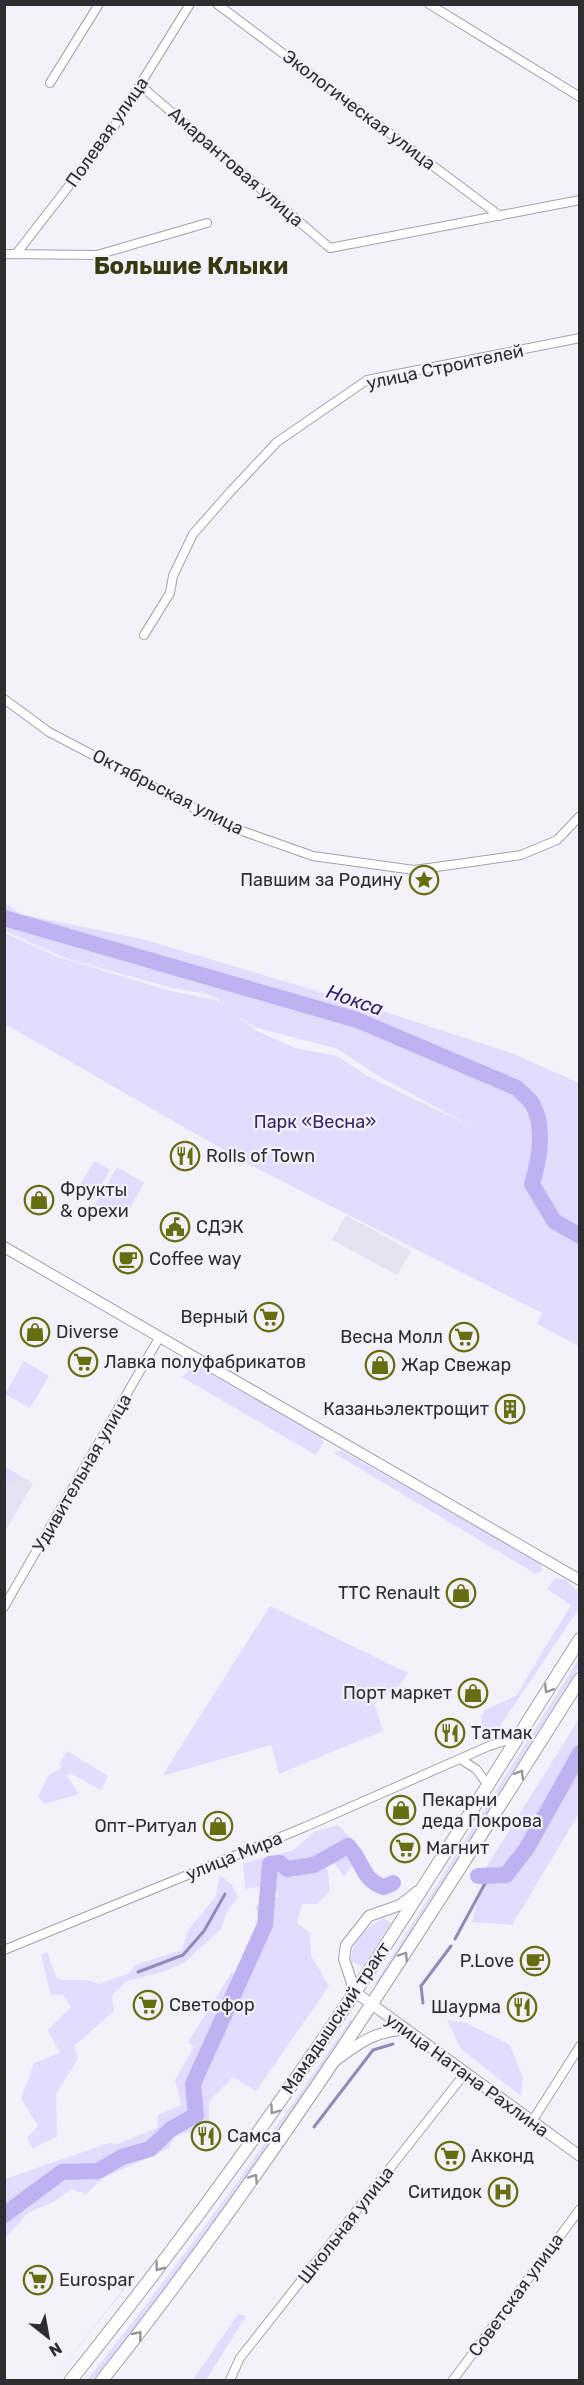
<svg xmlns="http://www.w3.org/2000/svg" width="584" height="2385" viewBox="0 0 584 2385" font-family="Rubik,sans-serif">
<rect width="100%" height="100%" fill="#f3f1f9"/>
<!-- built -->
<g fill="#e5e3f2">
<polygon points="346,1215 411,1251 397,1275 332,1240"/>
<polygon points="5,1467 33,1483 5,1532"/>
</g>
<!-- green -->
<g fill="#e2dcff" fill-rule="evenodd">
<path d="M5,903l15,11 122,25 222,66 150,49 65,29v263l-42,-22 5,-11 -294,-149 -243,-140v-91l53,24 109,33 49,10 7,5 -6,-7 -15,-5 -30,-5 -107,-30 -60,-27zM228,1009l26,18 84,22 37,25 99,54 -105,-51 -32,-21 -42,-8 -40,-18z"/>
<polygon points="94,1161 110,1170 94,1198 78,1189"/>
<polygon points="117,1167 144,1183 123,1220 95,1204"/>
<polygon points="24,1361 49,1376 30,1408 5,1394"/>
<polygon points="193,1367 203,1368 320,1436 324,1442 316,1455 182,1377"/>
<polygon points="341,1450 541,1563 542,1571 536,1574 334,1453"/>
<polygon points="5,1467 22,1477 5,1484"/>
<polygon points="555,1578 566,1580 579,1592 578,1610 494,1735 486,1741 483,1736 481,1716 485,1710 516,1696 571,1605 547,1589"/>
<polygon points="270,1606 408,1673 400,1685 374,1702 383,1731 279,1774 271,1745 162,1776"/>
<polygon points="579,1659 579,1667 377,1987 374,1985"/>
<polygon points="579,1719 579,1813 512,1925 472,1922 487,1866"/>
<polygon points="67,1751 108,1776 101,1790 70,1773 67,1776 79,1794 44,1804 38,1797 48,1776 61,1768 60,1763"/>
<polygon points="338,1825 358,1845 356,1861 344,1876 334,1863 327,1865 330,1891 317,1904 302,1904 297,1923 310,1933 311,1956 329,1986 256,2091 233,2077 209,2101 209,2125 173,2137 169,2148 103,2178 86,2194 71,2189 54,2202 29,2212 5,2238 5,2179 109,2143 118,2144 157,2128 158,2115 181,2105 175,2080 194,2047 188,2042 232,1972 240,1975 263,1920 255,1907 279,1896 272,1885 245,1889 243,1863 294,1850 314,1832"/>
<path d="M220,1875l13,11 5,12 -11,13 -6,18 -37,34 -22,9 -35,9 -15,14 2,16 -40,35 4,13 -22,35 1,43 -24,11 -6,-10 11,-12 -17,-27 13,-36 26,-10 -12,-23 23,-23 -8,-12h-12l-10,-40 6,-3 10,27c16,3 27,-2 42,5l29,-10 7,-9 47,-15 6,-20 28,-34z"/>
<path d="M383,1918l8,5 -29,44 -11,-6c0,-19 16,-34 32,-43z"/>
<path d="M350,2020l4,1 -156,228 -105,131h-6c93,-116 179,-236 263,-360z"/>
<polygon points="447,2020 466,2023 509,2044 523,2077 521,2096 461,2049"/>
<polygon points="119,2280 129,2284 52,2380 122,2291 115,2285"/>
<polygon points="238,2314 246,2316 206,2380 193,2380"/>
</g>
<g fill="none" stroke-linecap="round" stroke-linejoin="round">
<!-- stream -->
<g stroke="#948ab8" stroke-width="3">
<polyline points="455,1939 489,1876"/>
<polyline points="138,1972 183,1955 204,1931 225,1894"/>
<polyline points="423,2003 421,1986 451,1946"/>
<polyline points="314,2127 373,2050 393,2044"/>
</g>
<!-- river -->
<g stroke="#bfb2f2" stroke-width="16">
<path d="M4,918l353,102 160,68c4,5 13,11 16,17 12,23 6,56 -1,79l22,37 26,15"/>
<polyline points="478,1876 506,1875 527,1848 580,1753"/>
<path d="M4,2215l58,-43 36,-1 24,-14 28,-8 21,-20 25,-14 -3,-31 72,-159 5,-61 10,-1 7,6 27,-4 34,-19c15,14 13,34 36,41l9,-4"/>
</g>
<!-- street casing -->
<g stroke="#a3a2a9" stroke-width="10">
<g id="street">
<polyline points="217,4 500,216"/>
<polyline points="429,4 580,97"/>
<polyline points="50,83 99,4"/>
<polyline points="141,86 330,248 580,200"/>
<polyline points="4,254 97,255 207,223"/>
<polyline points="16,254 110,133 190,4"/>
<polyline points="144,635 170,593 173,576 193,534 231,491 277,442 367,380 580,338"/>
<polyline points="4,699 49,732 228,826 313,856 414,870 465,863 521,855 557,840 580,816"/>
<polyline points="4,1607 159,1338"/>
<polyline points="462,1760 476,1769 488,1785"/>
<polyline points="4,1950 305,1827 489,1746 517,1737"/>
<polyline points="531,2123 580,2046"/>
<polyline points="230,2380 240,2358 466,2072"/>
<polyline points="453,2380 580,2209"/>
</g>
</g>
<!-- secondary casing -->
<g stroke="#a3a2a9" stroke-width="12">
<g id="secondary">
<polyline points="4,1247 580,1580"/>
<polyline points="418,1891 400,1905 369,1916 346,1945 344,1959 355,1992 580,2156"/>
<path d="M335,2061c23,-17 42,-32 72,-31"/>
</g>
</g>
<!-- primary casing -->
<g stroke="#a3a2a9" stroke-width="14">
<g id="primary">
<path d="M71,2380c100,-125 195,-255 284,-388 77,-116 150,-235 225,-353"/>
<path d="M102,2380c176,-221 326,-461 478,-701"/>
</g>
</g>
<!-- street -->
<use href="#street" stroke="#fff" stroke-width="8"/>
<!-- secondary -->
<use href="#secondary" stroke="#fff" stroke-width="10"/>
<!-- primary -->
<use href="#primary" stroke="#fff" stroke-width="12"/>
</g>
<!-- one-way arrows -->
<defs><path id="oneway-chevron" d="M-2-3.5L2.5 0L-2 3.5" fill="none" stroke-width="1.6" stroke-linecap="round" stroke-linejoin="round" transform="scale(1.5)"/></defs>
<g stroke="#969698">
<use href="#oneway-chevron" transform="translate(548 1689) rotate(122)"/>
<use href="#oneway-chevron" transform="translate(520 1774) rotate(-58)"/>
<use href="#oneway-chevron" transform="translate(404 1956) rotate(-57)"/>
<use href="#oneway-chevron" transform="translate(274 2110) rotate(125)"/>
<use href="#oneway-chevron" transform="translate(254 2178) rotate(-56)"/>
<use href="#oneway-chevron" transform="translate(159 2267) rotate(127)"/>
<use href="#oneway-chevron" transform="translate(138 2335) rotate(-51)"/>
</g>
<!-- icons -->
<defs>
<g id="sight-ring" transform="scale(1.5)"><circle r="9.5" fill="#f3f1f9" stroke="#676d11" stroke-width="1.5"/><path d="M0-6L1.8-2.2L6-1.7L2.9 1.2L3.7 5.4L0 3.3L-3.7 5.4L-2.9 1.2L-6-1.7L-1.8-2.2Z" fill="#676d11"/></g>
<g id="restaurant-ring" transform="scale(1.5)"><circle r="9.5" fill="#f3f1f9" stroke="#676d11" stroke-width="1.5"/><path d="M-5-6h1v4h1v-4h1v4h1v-4h1v5L-1.5 .5V6h-2V.5L-5-1ZM5-6V6H3V1.5H1.5Q1.5-4 5-6Z" fill="#676d11"/></g>
<g id="shop-ring" transform="scale(1.5)"><circle r="9.5" fill="#f3f1f9" stroke="#676d11" stroke-width="1.5"/><path d="M-5-2.5h2.3a2.7 3.5 0 0 1 5.4 0H5L5.5 6h-11ZM-1.5-2.5h3a1.5 2.3 0 0 0-3 0Z" fill="#676d11"/></g>
<g id="civic-ring" transform="scale(1.5)"><circle r="9.5" fill="#f3f1f9" stroke="#676d11" stroke-width="1.5"/><path d="M-.6-6.5H3V-4.5H.6V-3L4-1V1h2V6H-6V1h2V-1L-.6-3ZM-1.2 2.5V6h2.4V2.5Z" fill="#676d11"/></g>
<g id="cafe-ring" transform="scale(1.5)"><circle r="9.5" fill="#f3f1f9" stroke="#676d11" stroke-width="1.5"/><path d="M-5.5-4.5H6V0H3Q3 3.5 0 3.5H-2.5Q-5.5 3.5-5.5 0ZM3-3.2v2h1.7v-2ZM-6 4.5H4V6H-6Z" fill="#676d11"/></g>
<g id="supermarket-ring" transform="scale(1.5)"><circle r="9.5" fill="#f3f1f9" stroke="#676d11" stroke-width="1.5"/><path d="M-6-5.5h2.5l.6 2H6L4.5 2H-2.5L-4.4-4H-6ZM-1.5 3.2a1.3 1.3 0 1 0 .1 0ZM3 3.2a1.3 1.3 0 1 0 .1 0Z" fill="#676d11"/></g>
<g id="building-ring" transform="scale(1.5)"><circle r="9.5" fill="#f3f1f9" stroke="#676d11" stroke-width="1.5"/><path d="M-4-6H4V6H1V3H-1V6H-4ZM-2.5-4.3h1.7v1.8h-1.7ZM.8-4.3h1.7v1.8H.8ZM-2.5-1h1.7V.8h-1.7ZM.8-1h1.7V.8H.8Z" fill="#676d11"/></g>
<g id="hospital-ring" transform="scale(1.5)"><circle r="9.5" fill="#f3f1f9" stroke="#676d11" stroke-width="1.5"/><path d="M-5-5h3v3.5h4V-5h3V5h-3V1.5h-4V5h-3Z" fill="#676d11"/></g>
</defs>
<g fill-rule="evenodd">
<use href="#sight-ring" x="424" y="880"/>
<use href="#restaurant-ring" x="185" y="1156"/>
<use href="#shop-ring" x="39" y="1200"/>
<use href="#civic-ring" x="175" y="1227"/>
<use href="#cafe-ring" x="128" y="1259"/>
<use href="#supermarket-ring" x="269" y="1317"/>
<use href="#shop-ring" x="35" y="1332"/>
<use href="#supermarket-ring" x="464" y="1337"/>
<use href="#supermarket-ring" x="83" y="1362"/>
<use href="#shop-ring" x="380" y="1365"/>
<use href="#building-ring" x="510" y="1409"/>
<use href="#shop-ring" x="461" y="1593"/>
<use href="#shop-ring" x="473" y="1693"/>
<use href="#restaurant-ring" x="450" y="1733"/>
<use href="#shop-ring" x="401" y="1810"/>
<use href="#shop-ring" x="218" y="1826"/>
<use href="#supermarket-ring" x="405" y="1848"/>
<use href="#cafe-ring" x="535" y="1961"/>
<use href="#supermarket-ring" x="148" y="2005"/>
<use href="#restaurant-ring" x="522" y="2007"/>
<use href="#restaurant-ring" x="206" y="2136"/>
<use href="#supermarket-ring" x="450" y="2156"/>
<use href="#hospital-ring" x="503" y="2192"/>
<use href="#supermarket-ring" x="38" y="2280"/>
</g>
<g text-anchor="middle" stroke-width="4.5" stroke-linejoin="round" paint-order="stroke">
<!-- street labels -->
<g font-size="18" fill="#2e2e31" stroke="#f3f1f9">
<text transform="translate(359 110) rotate(37)" y="6">Экологическая улица</text>
<text transform="translate(107 132) rotate(-55)" y="6">Полевая улица</text>
<text transform="translate(236 167) rotate(41)" y="6">Амарантовая улица</text>
<text transform="translate(445 367) rotate(-12)" y="6">улица Строителей</text>
<text transform="translate(168 792) rotate(27)" y="6">Октябрьская улица</text>
<text transform="translate(82 1473) rotate(-60)" y="6">Удивительная улица</text>
<text transform="translate(234 1856) rotate(-22)" y="6">улица Мира</text>
<text transform="translate(336 2018) rotate(-56)" y="6">Мамадышский тракт</text>
<text transform="translate(467 2075) rotate(36)" y="6">улица Натана Рахлина</text>
<text transform="translate(346 2225) rotate(-52)" y="6">Школьная улица</text>
<text transform="translate(516 2295) rotate(-54)" y="6">Советская улица</text>
</g>
<!-- poi labels -->
<g font-size="18" fill="#2e2e31" stroke="#f3f1f9" text-anchor="start">
<text x="403" y="886" text-anchor="end">Павшим за Родину</text>
<text x="206" y="1162">Rolls of Town</text>
<text x="60" y="1196">Фрукты<tspan x="60" dy="21">&amp; орехи</tspan></text>
<text x="196" y="1233">СДЭК</text>
<text x="149" y="1265">Coffee way</text>
<text x="248" y="1323" text-anchor="end">Верный</text>
<text x="56" y="1338">Diverse</text>
<text x="443" y="1343" text-anchor="end">Весна Молл</text>
<text x="104" y="1368">Лавка полуфабрикатов</text>
<text x="401" y="1371">Жар Свежар</text>
<text x="489" y="1415" text-anchor="end">Казаньэлектрощит</text>
<text x="440" y="1599" text-anchor="end">ТТС Renault</text>
<text x="452" y="1699" text-anchor="end">Порт маркет</text>
<text x="471" y="1739">Татмак</text>
<text x="422" y="1806">Пекарни<tspan x="422" dy="21">деда Покрова</tspan></text>
<text x="197" y="1832" text-anchor="end">Опт-Ритуал</text>
<text x="426" y="1854">Магнит</text>
<text x="514" y="1967" text-anchor="end">P.Love</text>
<text x="169" y="2011">Светофор</text>
<text x="501" y="2013" text-anchor="end">Шаурма</text>
<text x="227" y="2142">Самса</text>
<text x="471" y="2162">Акконд</text>
<text x="482" y="2198" text-anchor="end">Ситидок</text>
<text x="59" y="2286">Eurospar</text>
</g>
<!-- park labels -->
<g font-size="18" fill="#39226a" stroke="#f3f1f9">
<text x="315" y="1128">Парк «Весна»</text>
</g>
<!-- water labels -->
<g font-size="20" font-style="italic" fill="#361f67" stroke="#f3f1f9">
<text transform="translate(355 1000) rotate(19)" y="7">Нокса</text>
</g>
<!-- district labels -->
<g font-size="24" font-weight="bold" fill="#373a11" stroke="#f3f1f9">
<text x="191" y="274">Большие Клыки</text>
</g>
</g>
<!-- border -->
<rect width="584" height="2385" fill="none" stroke="#2e2e31" stroke-width="12"/>
<!-- north arrow -->
<g transform="translate(48 2337) rotate(149)" stroke="#f3f1f9" stroke-width="4.5" paint-order="stroke">
<path d="M0-4.5L10 22L0 15L-10 22Z" fill="#2e2e31"/>
<text y="-9" font-size="16" font-weight="bold" text-anchor="middle" fill="#2e2e31">N</text>
</g>
</svg>
